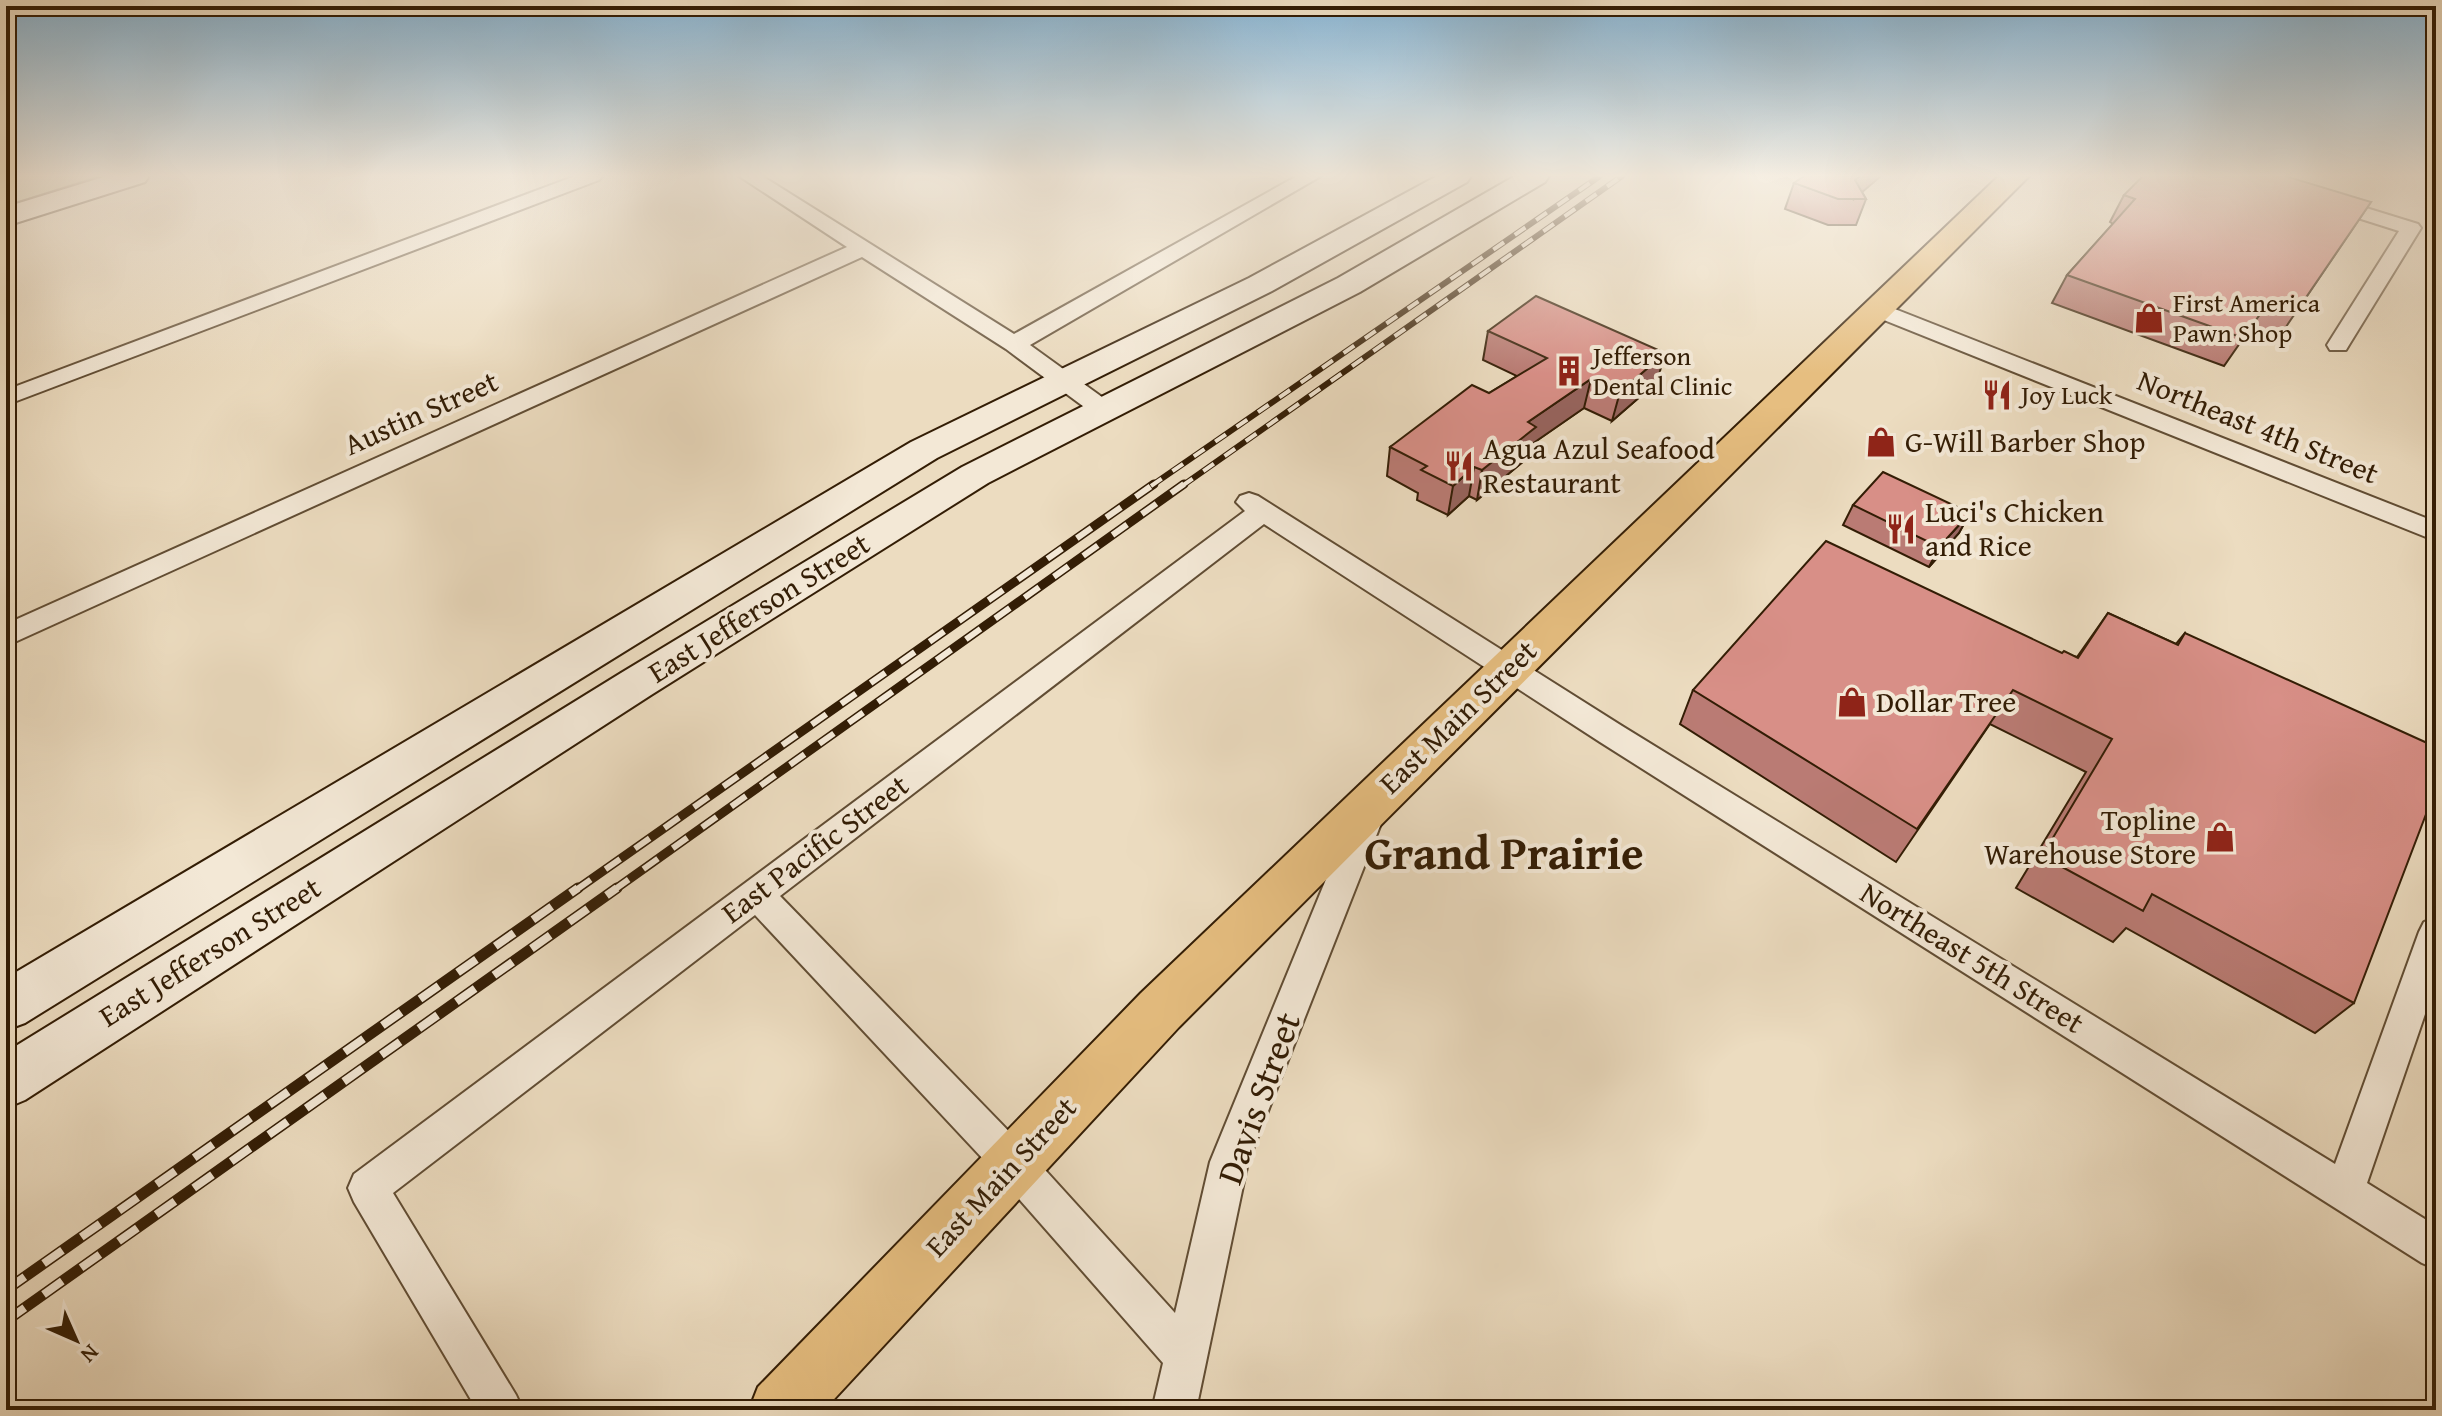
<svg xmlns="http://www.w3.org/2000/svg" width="2442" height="1416" viewBox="0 0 2442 1416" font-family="'Gentium Book Plus',serif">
<rect width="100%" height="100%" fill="#ecdcc0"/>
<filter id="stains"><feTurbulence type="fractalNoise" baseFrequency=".0025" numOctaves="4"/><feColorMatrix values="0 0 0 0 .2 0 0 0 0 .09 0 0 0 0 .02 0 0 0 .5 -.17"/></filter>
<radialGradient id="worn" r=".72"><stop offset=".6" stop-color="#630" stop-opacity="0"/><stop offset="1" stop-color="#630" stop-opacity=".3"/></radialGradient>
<!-- green -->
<polygon fill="#bdbf8e" stroke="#786e4a" stroke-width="2" points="6,176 100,176 6,206"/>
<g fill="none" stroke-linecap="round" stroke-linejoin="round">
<!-- street casing -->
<g stroke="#614d34" stroke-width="4">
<g id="street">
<polygon points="575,176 602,176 599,180 6,405 6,390"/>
<polygon points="739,176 762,176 1014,334 1297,176 1321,176 1030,345 1113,405 1116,410 1113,415 1095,415 1006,349 862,257 6,646 6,624 847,247"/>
<polygon points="2324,195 2418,224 2421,228 2349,345 2346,350 2330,350 2327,345 2399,231 2317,205 2314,201 2317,197"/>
<polygon points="1877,302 2436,522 2436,541 1869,314 1866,309 1869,304"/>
<polygon points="1249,493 1258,496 1622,726 2335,1164 2419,932 2424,922 2436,917 2436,982 2367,1183 2436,1226 2436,1269 2422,1263 1600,742 1264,524 780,896 1027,1150 1175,1313 1210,1162 1352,816 1357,807 1368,803 1379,807 1384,816 1248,1162 1196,1410 1152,1410 1163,1363 999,1176 755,915 393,1193 516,1395 523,1410 477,1410 354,1202 348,1188 354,1174 1245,511 1236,502 1240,496"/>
</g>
</g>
<!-- secondary casing -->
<g stroke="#331d05" stroke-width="4">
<g id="secondary">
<polygon points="107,176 149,176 145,182 6,226 6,207"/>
<polygon points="1437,176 1471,176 1467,182 1272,291 937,458 25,1023 6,1030 6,978 911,442 1249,278"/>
<polygon points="1515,176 1549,176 1545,182 1360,292 988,483 651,695 25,1100 6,1108 6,1052 621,673 962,467 1338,278"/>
</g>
</g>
<!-- primary casing -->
<g stroke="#331d05" stroke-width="4">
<polygon id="primary" points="1999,176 2029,176 1179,1027 824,1410 749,1410 758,1387 1141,993"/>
</g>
<!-- street -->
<use href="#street" fill="#f3e8d6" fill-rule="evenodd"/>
<!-- secondary -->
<use href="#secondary" fill="#f3e8d6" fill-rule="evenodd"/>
<!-- primary -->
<use href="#primary" fill="#e6be80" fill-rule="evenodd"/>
<!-- rail-far2 casing -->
<g stroke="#331d05" stroke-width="6">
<g id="rail-far2">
<polyline points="1151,486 1600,176"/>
<polyline points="1182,486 1622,176"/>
</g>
</g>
<!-- rail-far1 casing -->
<g stroke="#331d05" stroke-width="9">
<g id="rail-far1">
<polyline points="576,890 1154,484"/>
<polyline points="614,890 1184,484"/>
</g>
</g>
<!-- rail casing -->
<g stroke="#331d05" stroke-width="11">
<g id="rail">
<polyline points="6,1290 578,888"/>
<polyline points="6,1321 617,888"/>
</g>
</g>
<!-- rail-far2 -->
<use href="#rail-far2" stroke="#f3e8d6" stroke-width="4" stroke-dasharray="13" stroke-linecap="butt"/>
<!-- rail-far1 -->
<use href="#rail-far1" stroke="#f3e8d6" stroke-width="6" stroke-dasharray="18" stroke-linecap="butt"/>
<!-- rail -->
<use href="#rail" stroke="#f3e8d6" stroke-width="8" stroke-dasharray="23" stroke-linecap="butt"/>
</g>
<!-- wall -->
<g fill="#ba7b74" stroke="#331d05" stroke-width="2">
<polygon points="1794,183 1862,192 1866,199 1856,225 1828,225 1785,209"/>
<polygon points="2124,195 2371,202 2275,343 2247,333 2224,366 2052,303 2067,275 2113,224 2110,222"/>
<polygon points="1488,331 1657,382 1612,421 1584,408 1532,444 1530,456 1477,500 1469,496 1448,515 1417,500 1418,493 1387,476 1390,447 1489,393 1517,376 1483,360"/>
<polygon points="1853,505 1970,513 1959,533 1929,567 1843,525"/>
<polygon points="2108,613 2176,644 2185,633 2354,1003 2315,1033 2126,928 2113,942 2016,888 2086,772 1990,724 1896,862 1680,724 1693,690 2062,653 2077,657"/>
</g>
<!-- shaded-wall -->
<g fill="#97645e" stroke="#331d05" stroke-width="2">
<polygon points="1860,176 1881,176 1854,199 1855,180"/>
<polygon points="1665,353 1657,382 1612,421 1620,392"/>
<polygon points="1591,379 1584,408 1532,444 1530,456 1477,500 1482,470 1528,422"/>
<polygon points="1474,467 1469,496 1448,515 1453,486"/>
<polygon points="1970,513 1959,533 1929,567 1939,547"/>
</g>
<!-- building -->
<g fill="#d88f87" stroke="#331d05" stroke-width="2">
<polygon points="1804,176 1860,176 1855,180 1866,199 1838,199 1794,183"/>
<polygon points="2143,176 2285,176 2371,202 2294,315 2266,306 2243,338 2067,275 2135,199 2124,195"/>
<polygon points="1536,296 1665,353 1620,392 1591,379 1528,422 1536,427 1482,470 1474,467 1453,486 1421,470 1427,466 1390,447 1472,385 1489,393 1547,358 1488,331"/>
<polygon points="1883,472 1970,513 1939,547 1853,505"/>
<polygon points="1826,541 2062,653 2064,651 2078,658 2108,613 2178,645 2185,633 2436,747 2436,788 2354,1003 2152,894 2143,911 2042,856 2112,739 2013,690 1917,829 1693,690"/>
</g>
<!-- sky -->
<linearGradient id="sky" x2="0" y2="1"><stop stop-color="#89b6d5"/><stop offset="0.47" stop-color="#f6efe3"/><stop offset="1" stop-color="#f6efe3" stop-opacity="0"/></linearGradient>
<rect width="2442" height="374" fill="url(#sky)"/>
<!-- icons -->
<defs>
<g id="shop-bare" transform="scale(2.4)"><path d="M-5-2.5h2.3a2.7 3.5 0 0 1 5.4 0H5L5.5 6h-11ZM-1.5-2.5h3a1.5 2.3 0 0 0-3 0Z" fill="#8f2418" stroke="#f3e8d6" stroke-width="2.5" paint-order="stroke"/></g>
<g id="building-bare" transform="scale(2.4)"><path d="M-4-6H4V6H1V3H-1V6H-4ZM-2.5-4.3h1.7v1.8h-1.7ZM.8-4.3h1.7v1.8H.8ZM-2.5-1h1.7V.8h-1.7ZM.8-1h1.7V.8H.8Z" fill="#8f2418" stroke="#f3e8d6" stroke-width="2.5" paint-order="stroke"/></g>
<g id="restaurant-bare" transform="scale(2.4)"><path d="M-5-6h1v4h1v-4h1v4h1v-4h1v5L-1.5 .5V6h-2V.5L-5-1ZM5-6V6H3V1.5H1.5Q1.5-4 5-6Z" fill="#8f2418" stroke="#f3e8d6" stroke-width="2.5" paint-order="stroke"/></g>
</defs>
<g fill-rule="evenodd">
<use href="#shop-bare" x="2149" y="318"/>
<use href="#building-bare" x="1569" y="371"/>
<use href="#restaurant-bare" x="1997" y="395"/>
<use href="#shop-bare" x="1881" y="442"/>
<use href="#restaurant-bare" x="1459" y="466"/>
<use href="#restaurant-bare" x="1901" y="529"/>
<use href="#shop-bare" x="1852" y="702"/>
<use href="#shop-bare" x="2220" y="837"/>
</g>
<g text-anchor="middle" stroke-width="8" stroke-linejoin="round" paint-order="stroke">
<!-- far-poi labels -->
<g font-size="26" fill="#331d05" stroke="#f3e8d6" text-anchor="start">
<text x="2173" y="312">First America<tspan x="2173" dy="30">Pawn Shop</tspan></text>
<text x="1593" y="365">Jefferson<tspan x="1593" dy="30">Dental Clinic</tspan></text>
<text x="2021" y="404">Joy Luck</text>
</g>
<!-- street labels -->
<g font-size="30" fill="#331d05" stroke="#f3e8d6">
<text transform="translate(421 413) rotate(-24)" y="10">Austin Street</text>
<text transform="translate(2258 427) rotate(22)" y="10">Northeast 4th Street</text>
<text transform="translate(759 608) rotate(-32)" y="10">East Jefferson Street</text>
<text transform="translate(1458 717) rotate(-44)" y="10">East Main Street</text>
<text transform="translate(815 849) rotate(-37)" y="10">East Pacific Street</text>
<text transform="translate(210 952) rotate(-32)" y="10">East Jefferson Street</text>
<text transform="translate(1972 958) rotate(32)" y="10">Northeast 5th Street</text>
<text transform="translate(1001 1177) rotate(-47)" y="10">East Main Street</text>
</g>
<!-- poi labels -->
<g font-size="30" fill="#331d05" stroke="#f3e8d6" text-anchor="start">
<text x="1905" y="452">G-Will Barber Shop</text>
<text x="1483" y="459">Agua Azul Seafood<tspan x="1483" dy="34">Restaurant</tspan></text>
<text x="1925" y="522">Luci's Chicken<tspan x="1925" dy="34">and Rice</tspan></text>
<text x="1876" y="712">Dollar Tree</text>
<text x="2196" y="830" text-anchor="end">Topline<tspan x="2196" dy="34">Warehouse Store</tspan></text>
</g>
<!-- near-street labels -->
<g font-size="36" fill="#331d05" stroke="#f3e8d6">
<text transform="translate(1258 1098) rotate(-70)" y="13">Davis Street</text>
</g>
<!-- town labels -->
<g font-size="46" font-weight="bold" fill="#331d05" stroke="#f3e8d6">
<text x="1504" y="869">Grand Prairie</text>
</g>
</g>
<!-- margin -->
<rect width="2442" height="1416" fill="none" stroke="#ecdcc0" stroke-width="32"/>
<rect x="8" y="8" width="2426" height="1400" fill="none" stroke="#331d05" stroke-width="4"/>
<rect x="16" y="16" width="2410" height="1384" fill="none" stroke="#331d05" stroke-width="2"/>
<!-- north arrow -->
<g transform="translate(76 1340) rotate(135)" stroke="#f3e8d6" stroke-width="6" paint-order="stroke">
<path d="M0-6L14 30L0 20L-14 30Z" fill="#331d05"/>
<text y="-12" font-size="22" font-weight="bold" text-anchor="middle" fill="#331d05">N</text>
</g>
<rect width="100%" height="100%" filter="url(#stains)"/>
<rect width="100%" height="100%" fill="url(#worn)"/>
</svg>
